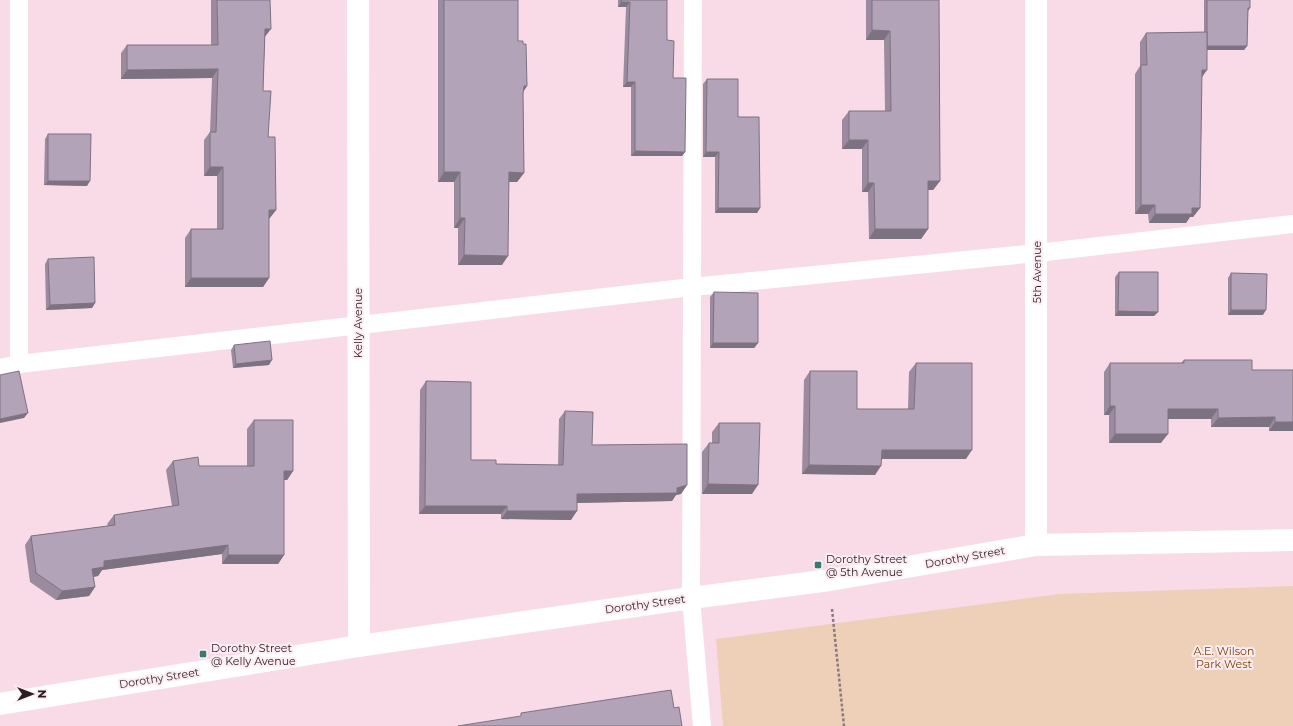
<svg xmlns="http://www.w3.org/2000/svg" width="1293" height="726" viewBox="0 0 1293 726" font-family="Montserrat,sans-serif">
<rect width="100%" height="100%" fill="#f8dbe6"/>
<!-- park -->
<polygon fill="#eecfb8" points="1293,586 1293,726 723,726 716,639 1059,594"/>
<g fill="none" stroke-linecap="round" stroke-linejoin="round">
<!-- path -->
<polyline stroke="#8d7a81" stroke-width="2.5" stroke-dasharray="3 2" stroke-linecap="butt" points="832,609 844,726"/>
<!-- service -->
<g stroke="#fff" stroke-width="18">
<polyline points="19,0 19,364"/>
<polyline points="693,0 691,598 702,726"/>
<polyline points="0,368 19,364 692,287 1037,253 1293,224"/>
</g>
<!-- minor -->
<g stroke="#fff" stroke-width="22">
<polyline points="358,0 359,646"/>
<polyline points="1036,0 1036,545"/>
<polyline points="0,704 359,646 691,598 830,580 1036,545 1293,540"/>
</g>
</g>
<!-- wall -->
<g fill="#9a8c9e">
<polygon points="211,0 270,0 265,37 263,91 276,210 269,219 269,278 263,287 185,287 185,238 191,229 217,229 217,176 204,176 204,140 210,132 212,78 121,79 121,53 127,45 211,45"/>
<polygon points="438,0 518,0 518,41 527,86 523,92 524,173 517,182 509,182 502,265 458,265 458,228 454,228 454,182 438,182"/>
<polygon points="618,0 667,0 667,40 685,152 682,156 631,156 631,87 623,87 626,7 618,7"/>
<polygon points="866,0 939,0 940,181 933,190 928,190 928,229 921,239 869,239 868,192 862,192 862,149 842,149 842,120 849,111 885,111 884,40 866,40"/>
<polygon points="1204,0 1250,0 1250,8 1248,12 1247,46 1244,50 1207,50 1202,78 1200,208 1193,217 1190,217 1186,223 1149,223 1148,214 1135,214 1135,74 1140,66 1140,42 1146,33 1204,32"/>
<polygon points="707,79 738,117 760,208 757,213 715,213 715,157 703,157 703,84"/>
<polygon points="48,134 87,186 44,185 45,139"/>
<polygon points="48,259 95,303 92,308 46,310 45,264"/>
<polygon points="1119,272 1158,312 1154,316 1115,316 1115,277"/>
<polygon points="1231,273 1263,315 1228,315 1228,278"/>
<polygon points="714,292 758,343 754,348 710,348 710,297"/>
<polygon points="234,345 269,365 233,368 231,350"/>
<polygon points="1184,360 1252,370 1293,431 1269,431 1269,427 1211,427 1211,419 1168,419 1161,443 1109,443 1109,415 1104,415 1104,372 1110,363 1181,363"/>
<polygon points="916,363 966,459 881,459 875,475 802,474 804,380 810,371 857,409 908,409 909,372"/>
<polygon points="426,381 471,460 496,464 558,465 559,419 565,411 592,445 687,485 681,494 676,495 672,501 577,503 571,520 501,519 501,514 419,514 420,390"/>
<polygon points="254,420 293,471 287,480 284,480 284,555 278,564 222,564 222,554 102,570 98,576 93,577 95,587 89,596 56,600 30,582 25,545 31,536 108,526 107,524 114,515 172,506 166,470 173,461 199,466 247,466 247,429"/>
<polygon points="719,423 752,494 702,494 702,452 709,443 712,443 712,432"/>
</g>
<!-- shaded-wall -->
<g fill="#7d7281">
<polygon points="621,2 630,2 626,7 618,7"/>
<polygon points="265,29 271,29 264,38"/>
<polygon points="872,30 890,31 884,40 866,40"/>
<polygon points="1207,46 1247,46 1244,50 1204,50"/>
<polygon points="218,69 212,78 121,79 127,70"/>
<polygon points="1202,70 1207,70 1200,80"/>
<polygon points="627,82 635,82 631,87 623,87"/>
<polygon points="524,86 527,86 521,95"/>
<polygon points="849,140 868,140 862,149 842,149"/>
<polygon points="635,151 685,152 682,156 631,156"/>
<polygon points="706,152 719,152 715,157 703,157"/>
<polygon points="210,167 223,167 217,176 204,176"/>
<polygon points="444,172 460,172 454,182 438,182"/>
<polygon points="509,172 524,173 517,182 502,182"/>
<polygon points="48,181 90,181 87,186 44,185"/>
<polygon points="928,181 940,181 933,190 921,190"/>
<polygon points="868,183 874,183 868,192 862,192"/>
<polygon points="1141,205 1155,205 1148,214 1135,214"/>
<polygon points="718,208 760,208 757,213 715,213"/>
<polygon points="1192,208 1200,208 1193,217 1190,217 1186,223 1149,223 1155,214"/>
<polygon points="269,210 276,210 269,219"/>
<polygon points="460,218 465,218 458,228 454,228"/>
<polygon points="875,229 928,229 921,239 869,239"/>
<polygon points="464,255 508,256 502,265 458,265"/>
<polygon points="191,278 269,278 263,287 185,287"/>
<polygon points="95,303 92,308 46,310 50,305"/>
<polygon points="1231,310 1266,310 1263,315 1228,315"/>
<polygon points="1118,311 1158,312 1154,316 1115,316"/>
<polygon points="713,343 758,343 754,348 710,348"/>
<polygon points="272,360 269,365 233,368 236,364"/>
<polygon points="1110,406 1115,406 1109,415 1104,415"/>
<polygon points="1168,409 1218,409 1211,419 1161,419"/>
<polygon points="28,413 24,418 0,423 0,419"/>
<polygon points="1275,417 1269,427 1211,427 1218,418"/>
<polygon points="1275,422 1293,422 1293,431 1269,431"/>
<polygon points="1115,434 1168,434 1161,443 1109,443"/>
<polygon points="882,450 972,450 966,459 875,459"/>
<polygon points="809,465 881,466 875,475 802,474"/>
<polygon points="284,471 293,471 287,480 278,480"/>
<polygon points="708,484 758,485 752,494 702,494"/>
<polygon points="687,485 681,494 676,495 672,501 571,503 577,494 677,488"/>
<polygon points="425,506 507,506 501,514 419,514"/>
<polygon points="507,511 577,511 571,520 501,519"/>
<polygon points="228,545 222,554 102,570 98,576 86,578 92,569 104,561"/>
<polygon points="228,555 284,555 278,564 222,564"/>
<polygon points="95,587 89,596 56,600 62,591"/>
</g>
<!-- building -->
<g fill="#b3a3b8" stroke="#7d7281">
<polygon points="217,0 270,0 271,29 265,29 263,91 271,91 268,137 275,137 276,210 269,210 269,278 191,278 191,229 223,229 223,167 210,167 210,132 216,132 218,69 127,70 127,45 218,45"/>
<polygon points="444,0 518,0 518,41 523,41 523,44 526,44 527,86 524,86 523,94 524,173 509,172 508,256 464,255 465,218 460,218 460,172 444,172"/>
<polygon points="621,0 667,0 667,40 674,41 673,78 686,78 685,152 635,151 635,82 627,82 630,2 621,2"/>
<polygon points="872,0 939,0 940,181 928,181 928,229 875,229 874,183 868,183 868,140 849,140 849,111 891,111 890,31 872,30"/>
<polygon points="1207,0 1250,0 1250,8 1248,8 1247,46 1207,46"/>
<polygon points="1207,32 1207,70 1202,70 1200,208 1192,208 1192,214 1155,214 1155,205 1141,205 1141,65 1147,65 1146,33"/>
<polygon points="707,79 738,79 738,117 759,117 760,208 718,208 719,152 706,152"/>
<polygon points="48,134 91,134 90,181 48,181"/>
<polygon points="94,257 95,303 50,305 48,259"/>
<polygon points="1119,272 1158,272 1158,312 1118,311"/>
<polygon points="1231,273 1267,274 1266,310 1231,310"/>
<polygon points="714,292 758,293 758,343 713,343"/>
<polygon points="270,341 272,360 236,364 234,345"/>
<polygon points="1184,360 1252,360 1252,370 1293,370 1293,422 1275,422 1275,417 1218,418 1218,409 1168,409 1168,434 1115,434 1115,406 1110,406 1110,363 1184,363"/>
<polygon points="916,363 972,363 972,450 882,450 881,466 809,465 810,371 857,371 857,409 914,409"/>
<polygon points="19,371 28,413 0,419 0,375"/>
<polygon points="426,381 471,382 471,460 496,460 496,464 563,465 565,411 593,412 592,445 687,444 687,485 677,488 677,493 577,494 577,511 507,511 507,506 425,506"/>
<polygon points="254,420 293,420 293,471 284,471 284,555 228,555 228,545 104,561 104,567 92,569 95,587 62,591 36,573 31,536 115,525 114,515 179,505 173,461 198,457 199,466 254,466"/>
<polygon points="719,423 760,423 758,485 708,484 709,443 719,443"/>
<polygon points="671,690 674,708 679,707 682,726 458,726 521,716 521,713"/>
</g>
<!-- markers -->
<g fill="#377b6f" stroke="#feecf3" stroke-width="1.5">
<rect x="814" y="561" width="8" height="8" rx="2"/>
<rect x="199" y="650" width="8" height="8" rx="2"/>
</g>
<g text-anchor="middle" stroke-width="4" stroke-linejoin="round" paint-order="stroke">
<!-- street labels -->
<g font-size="11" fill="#291e23" stroke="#feecf3">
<text transform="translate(1037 272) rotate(-90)" y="4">5th Avenue</text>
<text transform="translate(358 323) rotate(-90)" y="4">Kelly Avenue</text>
<text transform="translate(965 557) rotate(-10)" y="4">Dorothy Street</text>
<text transform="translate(645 604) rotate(-8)" y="4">Dorothy Street</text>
<text transform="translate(159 678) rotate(-9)" y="4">Dorothy Street</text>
</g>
<!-- poi labels -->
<g font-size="11" fill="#291e23" stroke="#feecf3" text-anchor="start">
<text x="826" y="563">Dorothy Street<tspan x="826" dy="13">@ 5th Avenue</tspan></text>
<text x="211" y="652">Dorothy Street<tspan x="211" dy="13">@ Kelly Avenue</tspan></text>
</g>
<!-- park labels -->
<g font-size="11" fill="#7b4200" stroke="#feecf3">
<text x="1224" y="655">A.E. Wilson<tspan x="1224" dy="13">Park West</tspan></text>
</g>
</g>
<!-- north arrow -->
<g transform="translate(32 694) rotate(90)" stroke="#feecf3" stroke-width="3" paint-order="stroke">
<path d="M0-3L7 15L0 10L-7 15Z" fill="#291e23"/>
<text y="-6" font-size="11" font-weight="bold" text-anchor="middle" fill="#291e23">N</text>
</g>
</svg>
